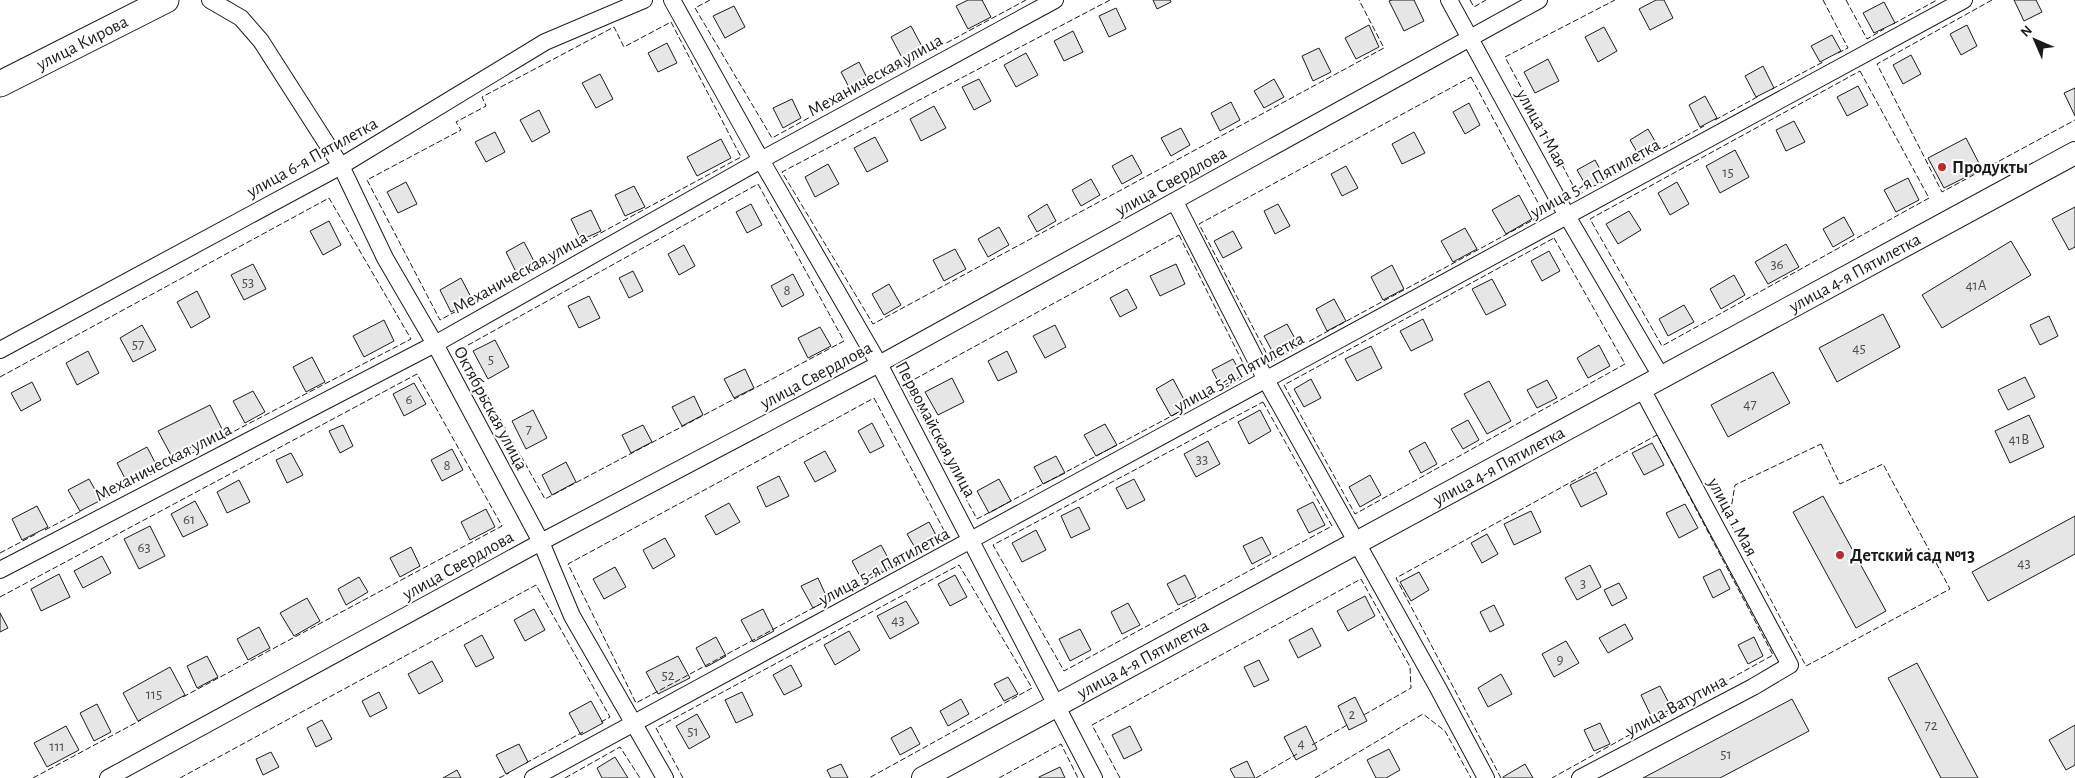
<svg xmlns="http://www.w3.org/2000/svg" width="2075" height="778" viewBox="0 0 2075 778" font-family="'Alegreya Sans',sans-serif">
<rect width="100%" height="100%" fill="#fff"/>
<!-- building -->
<g fill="#e6e6e6" stroke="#1a1a1a">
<polygon points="968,0 982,0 991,17 968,29 956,6"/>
<polygon points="1153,0 1170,0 1171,2 1157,9"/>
<polygon points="1392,0 1414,0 1424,21 1404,31 1389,1"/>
<polygon points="1656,0 1664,0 1673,18 1650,30 1639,9"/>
<polygon points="2014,0 2036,0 2042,12 2024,21"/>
<polygon points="1884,2 1895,23 1874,33 1863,13"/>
<polygon points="734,6 745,27 725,38 713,16"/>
<polygon points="1116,8 1126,29 1109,37 1099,16"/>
<polygon points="1369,25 1379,47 1356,59 1345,38"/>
<polygon points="1967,25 1977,46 1961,55 1950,34"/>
<polygon points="911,26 926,54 906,65 891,37"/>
<polygon points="1604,27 1617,51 1598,62 1585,37"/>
<polygon points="1073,31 1083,52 1064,61 1054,41"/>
<polygon points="1832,35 1841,51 1820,62 1811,46"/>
<polygon points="667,43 677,63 658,72 648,53"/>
<polygon points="1319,48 1331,72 1313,81 1302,56"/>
<polygon points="1026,53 1038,75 1016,87 1004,65"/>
<polygon points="1911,55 1921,74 1903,84 1893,65"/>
<polygon points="1548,59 1559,81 1535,93 1524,72"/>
<polygon points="859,62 870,84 852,93 841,72"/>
<polygon points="1763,66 1774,88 1756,97 1745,76"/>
<polygon points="600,74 613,99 596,108 582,83"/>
<polygon points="979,79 991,101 974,110 962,87"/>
<polygon points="1274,79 1284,97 1264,108 1254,91"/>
<polygon points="1858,86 1868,105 1847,116 1837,97"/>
<polygon points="2075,88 2075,116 2064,93"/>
<polygon points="1705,96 1717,118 1700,127 1689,105"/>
<polygon points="792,99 801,118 783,128 773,108"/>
<polygon points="1231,102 1240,120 1220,131 1211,113"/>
<polygon points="1469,103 1480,125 1465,134 1453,112"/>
<polygon points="934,106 946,128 921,141 910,119"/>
<polygon points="539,110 550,132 532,142 520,120"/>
<polygon points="1794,121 1805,142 1786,151 1776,130"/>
<polygon points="1181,128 1190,145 1171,156 1161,138"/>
<polygon points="1648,129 1659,148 1641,159 1630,140"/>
<polygon points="495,132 505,152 486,162 475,142"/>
<polygon points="1414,132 1425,153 1402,164 1392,144"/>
<polygon points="875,137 888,161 867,172 854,148"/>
<polygon points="1966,138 1982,169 1944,188 1928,158"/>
<polygon points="721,139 731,158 697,176 687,157"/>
<polygon points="1735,150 1749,177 1720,193 1706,166"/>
<polygon points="1132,155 1142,173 1122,184 1112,166"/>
<polygon points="1595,160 1606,180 1588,189 1577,170"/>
<polygon points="828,164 839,184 815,197 805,177"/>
<polygon points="1346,166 1358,188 1342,196 1331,174"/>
<polygon points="1908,178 1919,200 1896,212 1884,190"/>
<polygon points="1091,179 1100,195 1081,206 1072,190"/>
<polygon points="406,182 417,204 398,213 387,192"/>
<polygon points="1677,182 1689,204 1670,215 1658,193"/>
<polygon points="634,186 645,207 625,216 615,195"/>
<polygon points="1519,195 1532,219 1506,234 1492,210"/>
<polygon points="751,204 762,225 747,233 736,212"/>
<polygon points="1047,204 1056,221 1037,232 1028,216"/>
<polygon points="1278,204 1290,226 1275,234 1264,211"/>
<polygon points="2075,207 2075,247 2069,250 2052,219"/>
<polygon points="591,210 601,231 581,240 571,219"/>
<polygon points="1629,211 1641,230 1618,244 1606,224"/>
<polygon points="1844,217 1854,235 1833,247 1823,229"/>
<polygon points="329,221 341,245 323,255 310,231"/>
<polygon points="999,227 1009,245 988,257 978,239"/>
<polygon points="1465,228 1477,249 1453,262 1441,241"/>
<polygon points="1233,231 1242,248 1223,258 1214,241"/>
<polygon points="2011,241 2031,275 1942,328 1922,295"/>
<polygon points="524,242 536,265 517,274 506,252"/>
<polygon points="1786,244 1799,267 1768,284 1755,262"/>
<polygon points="684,245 695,266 679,275 668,254"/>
<polygon points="955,249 966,269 944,281 933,260"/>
<polygon points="1549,251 1560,271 1542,281 1531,261"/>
<polygon points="253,264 266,289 244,300 231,275"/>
<polygon points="1176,264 1185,284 1160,296 1150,276"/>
<polygon points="1392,265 1404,289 1383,300 1371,277"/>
<polygon points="633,271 643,291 629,298 619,278"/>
<polygon points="793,274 804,295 782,307 771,286"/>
<polygon points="1734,275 1745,295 1721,309 1710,289"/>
<polygon points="461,278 473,301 451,312 440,290"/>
<polygon points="1492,279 1506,305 1486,315 1472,289"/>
<polygon points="889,284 901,305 884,315 872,294"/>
<polygon points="1127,289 1137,308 1120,317 1110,298"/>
<polygon points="197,291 210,317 191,328 177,302"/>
<polygon points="589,296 600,318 579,328 568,306"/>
<polygon points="1334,299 1346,321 1327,331 1316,309"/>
<polygon points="1684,305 1694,322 1668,336 1659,319"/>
<polygon points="1883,314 1900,347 1837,382 1819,348"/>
<polygon points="2049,316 2058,336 2040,345 2030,325"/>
<polygon points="1423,319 1433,340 1411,351 1400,331"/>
<polygon points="384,320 394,341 364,357 353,336"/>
<polygon points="1287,324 1299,346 1276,358 1264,336"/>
<polygon points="142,325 156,350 133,362 120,338"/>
<polygon points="1055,325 1066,347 1045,358 1033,336"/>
<polygon points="820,327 831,346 808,358 798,338"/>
<polygon points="495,340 509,367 488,379 473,351"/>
<polygon points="1599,345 1610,366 1588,378 1577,358"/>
<polygon points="1371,346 1382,368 1357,381 1345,359"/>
<polygon points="88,351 99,373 77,385 66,363"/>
<polygon points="1007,351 1017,372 998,381 988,361"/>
<polygon points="312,357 325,382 306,392 293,367"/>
<polygon points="1233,359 1242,376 1221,387 1212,370"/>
<polygon points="745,369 754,388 734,398 724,379"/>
<polygon points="1773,372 1790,403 1728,437 1711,405"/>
<polygon points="2025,377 2035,397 2008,410 1998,390"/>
<polygon points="952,378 964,402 938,415 925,392"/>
<polygon points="1173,379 1188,407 1171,416 1156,389"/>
<polygon points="1311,379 1321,398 1304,407 1294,389"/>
<polygon points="1547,380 1557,398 1537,408 1527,390"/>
<polygon points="1489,381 1511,421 1487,434 1464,394"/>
<polygon points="32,382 41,400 21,411 11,393"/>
<polygon points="414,383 426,404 404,416 393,394"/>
<polygon points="253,391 265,412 245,423 233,401"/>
<polygon points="694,396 703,415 682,426 672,407"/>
<polygon points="210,405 223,431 172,457 158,431"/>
<polygon points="533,410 547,438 526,449 512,421"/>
<polygon points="1260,410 1271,431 1249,444 1238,422"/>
<polygon points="2029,415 2044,447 2010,463 1995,431"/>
<polygon points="1468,420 1479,440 1463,449 1451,429"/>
<polygon points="872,423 884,446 870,453 858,431"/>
<polygon points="1105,424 1117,445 1096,456 1084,435"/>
<polygon points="343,425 353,446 340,453 329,431"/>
<polygon points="643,425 652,442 631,453 622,435"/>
<polygon points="1208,441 1220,464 1196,477 1184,454"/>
<polygon points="1425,442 1437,464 1421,473 1409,451"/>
<polygon points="1652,443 1664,465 1644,475 1632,453"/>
<polygon points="147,447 159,470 129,486 117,463"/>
<polygon points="452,449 463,470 442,481 431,460"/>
<polygon points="825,451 836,471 815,482 804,462"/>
<polygon points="291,453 303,475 287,483 276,460"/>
<polygon points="1056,456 1065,473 1043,484 1034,467"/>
<polygon points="566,462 576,482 552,495 542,475"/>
<polygon points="1596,472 1607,494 1581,507 1570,485"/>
<polygon points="1370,475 1381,495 1360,507 1349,487"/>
<polygon points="779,476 789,496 766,507 757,487"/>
<polygon points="89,479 101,500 80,511 68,490"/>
<polygon points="999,479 1011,501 989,513 977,491"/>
<polygon points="1134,479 1145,500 1127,509 1116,488"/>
<polygon points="239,480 250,502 227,513 217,492"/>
<polygon points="1823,496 1886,611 1856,628 1793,512"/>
<polygon points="195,501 208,525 183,537 171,514"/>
<polygon points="1313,502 1325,525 1309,533 1297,510"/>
<polygon points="729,503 740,522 716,535 705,516"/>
<polygon points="1685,504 1698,528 1679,538 1666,513"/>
<polygon points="37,506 48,527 22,540 12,519"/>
<polygon points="1079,507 1090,529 1071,538 1061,516"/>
<polygon points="486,509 495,527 470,540 461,522"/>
<polygon points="1531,511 1541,532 1514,545 1504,524"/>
<polygon points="2075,516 2075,554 1988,601 1972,572"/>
<polygon points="929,522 938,539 917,551 907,534"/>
<polygon points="150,526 165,556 139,569 124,539"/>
<polygon points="1036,530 1046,550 1022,562 1012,543"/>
<polygon points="1487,534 1498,554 1482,563 1471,543"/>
<polygon points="1262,537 1271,554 1252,564 1243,546"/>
<polygon points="665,538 675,556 653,569 643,550"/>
<polygon points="881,545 893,567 863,582 852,561"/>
<polygon points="411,547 420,566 400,577 390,558"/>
<polygon points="102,556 111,573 83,588 74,571"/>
<polygon points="1590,565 1601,587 1577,600 1565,578"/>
<polygon points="615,567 626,587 604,599 593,579"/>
<polygon points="1720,569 1730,589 1713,598 1703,577"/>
<polygon points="1419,572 1429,590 1411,601 1400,582"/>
<polygon points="59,574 70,597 41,611 31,589"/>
<polygon points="955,575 967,597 950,606 938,584"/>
<polygon points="1185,575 1196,597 1178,605 1167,584"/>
<polygon points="359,577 368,592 346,605 338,589"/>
<polygon points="818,578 828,600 813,608 801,586"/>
<polygon points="1619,583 1627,598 1612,606 1604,590"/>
<polygon points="1365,596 1375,616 1348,631 1337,611"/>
<polygon points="307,598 320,621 294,636 280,613"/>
<polygon points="906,601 919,623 890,639 877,616"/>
<polygon points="1128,603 1140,625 1122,634 1111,612"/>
<polygon points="1494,605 1504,625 1490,632 1480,612"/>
<polygon points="534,609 545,630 525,641 514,620"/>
<polygon points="763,609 774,631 753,642 741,620"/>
<polygon points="0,613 8,628 0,632"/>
<polygon points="1625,624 1633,639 1608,653 1599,638"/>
<polygon points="259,627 270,648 248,660 237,639"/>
<polygon points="1312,628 1321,646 1298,658 1289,640"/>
<polygon points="1080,629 1091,650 1070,661 1059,639"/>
<polygon points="849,631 860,650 835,665 824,645"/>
<polygon points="482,635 494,658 476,667 464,645"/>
<polygon points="716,637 726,656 706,667 696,648"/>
<polygon points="1754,637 1763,656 1748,664 1738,645"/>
<polygon points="1566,641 1579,663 1554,677 1542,654"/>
<polygon points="207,656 218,677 197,688 187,666"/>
<polygon points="678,656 690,678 658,694 646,672"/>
<polygon points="1259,660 1269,680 1254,687 1244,667"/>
<polygon points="432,661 443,681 419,694 408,674"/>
<polygon points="1917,663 1978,778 1941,778 1902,704 1888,678"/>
<polygon points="791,665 802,686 784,695 773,675"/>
<polygon points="170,667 185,695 138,721 123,693"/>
<polygon points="1501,674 1512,694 1488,707 1478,688"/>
<polygon points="1008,677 1018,694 1004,701 994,684"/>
<polygon points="1660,686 1672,709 1652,718 1641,695"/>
<polygon points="379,692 387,708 370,717 362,701"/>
<polygon points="742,692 753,715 736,723 725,700"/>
<polygon points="1355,697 1367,721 1349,730 1338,706"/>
<polygon points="961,699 969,714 948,726 940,711"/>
<polygon points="1792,699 1809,731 1720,778 1643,778"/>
<polygon points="591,701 603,723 581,735 569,713"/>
<polygon points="97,704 111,732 94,741 80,713"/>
<polygon points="697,714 710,737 689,749 676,726"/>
<polygon points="322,720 332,739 316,747 307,728"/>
<polygon points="1600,723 1610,744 1594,751 1584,730"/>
<polygon points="2075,725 2075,765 2066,770 2049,740"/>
<polygon points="66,726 79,750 47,767 34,743"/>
<polygon points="1130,726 1142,750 1124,759 1112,735"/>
<polygon points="1306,726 1317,749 1296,760 1284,737"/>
<polygon points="911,727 920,744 900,755 891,738"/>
<polygon points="519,744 528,762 506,774 496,755"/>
<polygon points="1389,749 1400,770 1386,778 1376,778 1367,760"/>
<polygon points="271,752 279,767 263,775 256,759"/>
<polygon points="615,757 628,778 602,778 597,768"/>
<polygon points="1247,761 1255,778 1235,778 1230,769"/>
<polygon points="841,764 848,778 831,778 827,770"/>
<polygon points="1525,764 1533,778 1503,778 1503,777"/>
<polygon points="1060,767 1065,778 1039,778 1039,777"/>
<polygon points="457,770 461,778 443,778"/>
</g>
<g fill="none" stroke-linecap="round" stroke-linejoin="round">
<!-- street casing -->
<g stroke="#1a1a1a" stroke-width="18">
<g id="street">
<polyline points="210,0 241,18 261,41 341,166 385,258 435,344 541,542 572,616 665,778"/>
<polyline points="672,0 761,160 879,364 1094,778"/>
<polyline points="1449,0 1567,216 1662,378"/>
<polyline points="1175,202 1266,380 1438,688 1486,778"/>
<polyline points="0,350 341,166 545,42 644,0"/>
<polyline points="0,570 435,344 761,160 1055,0"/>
<polyline points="108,778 541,542 879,364 1539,0"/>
<polyline points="533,778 1964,0"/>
<polyline points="1580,778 1753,687 1790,665 1642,389"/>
</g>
</g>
<!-- secondary casing -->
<g stroke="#1a1a1a" stroke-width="24">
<g id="secondary">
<path id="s1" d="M923,778l1152,-625"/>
</g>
</g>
<!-- primary casing -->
<g stroke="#1a1a1a" stroke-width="27">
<g id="primary">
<path id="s2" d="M0,84l166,-84"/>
</g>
</g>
<!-- street -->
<use href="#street" stroke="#fff" stroke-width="16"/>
<!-- secondary -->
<use href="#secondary" stroke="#fff" stroke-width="22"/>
<!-- primary -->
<use href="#primary" stroke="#fff" stroke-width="25"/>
<!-- fence -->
<g stroke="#1a1a1a" stroke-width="1" stroke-dasharray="6 2.5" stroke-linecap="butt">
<polyline points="710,0 695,8 772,138 856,92"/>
<polyline points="1110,0 782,172 873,324 1384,48 1359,0"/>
<polyline points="1470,0 1474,7 1486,0"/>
<polyline points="1823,0 1848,48 1838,53"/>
<polyline points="1846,0 1867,39 1884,29"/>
<polyline points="1992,0 1877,64 1942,192 2075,120"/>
<polygon points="671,22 741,157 440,320 367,180 461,130 456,122 486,106 482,97 614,27 624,47"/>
<polyline points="1893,24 1937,0"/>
<polyline points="924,55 1026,0"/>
<polygon points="1860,71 1929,198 1662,346 1590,219"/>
<polygon points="1471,77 1544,214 1271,362 1199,224"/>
<polyline points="869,85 908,64"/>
<polyline points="1772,89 1823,62"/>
<polyline points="1715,120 1759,96"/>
<polyline points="1603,181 1704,126"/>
<polygon points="758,184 844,341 545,499 461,349"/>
<polyline points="1590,188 1578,195 1505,57 1615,0"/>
<polygon points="1179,235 1249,375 977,519 904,385"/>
<polygon points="1554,238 1625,364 1355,514 1284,385"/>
<polyline points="0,377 329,198 411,339 156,472"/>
<polygon points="874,398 947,536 636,703 568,564"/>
<polygon points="1263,402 1332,526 1064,671 993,545"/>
<polygon points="1821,444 1840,484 1883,464 1950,589 1806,666 1729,521 1735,485"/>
<polyline points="98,502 131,485"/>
<polyline points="45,530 83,510"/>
<polyline points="0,553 38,533"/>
<polyline points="0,597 417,374 502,526 181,698"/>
<polyline points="1312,745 1349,724"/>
<polyline points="526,763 583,732"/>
<polyline points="33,778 141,720"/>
<polyline points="180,778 536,585 610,717 601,722"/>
<polyline points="499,778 509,773"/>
<polyline points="565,778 620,747 640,778"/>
<polyline points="683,778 656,728 959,565 1032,688 869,778"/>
<polyline points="999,778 1061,744 1078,778"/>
<polyline points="1120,778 1092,725 1361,579 1410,667 1411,688 1362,716"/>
<polyline points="1256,778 1297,754"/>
<polyline points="1315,778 1423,714 1445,731 1471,778"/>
<polyline points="1501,778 1396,578 1657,435 1773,655 1552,778"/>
</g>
</g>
<!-- markers -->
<g fill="#c62828" stroke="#fff" stroke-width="2">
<circle cx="1942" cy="167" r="5"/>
<circle cx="1840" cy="555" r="5"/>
</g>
<g text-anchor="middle" stroke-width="4" stroke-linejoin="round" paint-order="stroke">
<!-- number labels -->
<g font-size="15" fill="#4d4d4d">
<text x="1728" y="177">15</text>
<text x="1777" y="269">36</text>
<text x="248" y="287">53</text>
<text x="1976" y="290">41А</text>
<text x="787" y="295">8</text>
<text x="138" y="349">57</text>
<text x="1859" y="353">45</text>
<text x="491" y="364">5</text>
<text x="409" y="404">6</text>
<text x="1750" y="409">47</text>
<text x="529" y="434">7</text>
<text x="2019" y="444">41В</text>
<text x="1202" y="464">33</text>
<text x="447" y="470">8</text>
<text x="189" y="524">61</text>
<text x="144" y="552">63</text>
<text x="2024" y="568">43</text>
<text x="1583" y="588">3</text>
<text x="898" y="625">43</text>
<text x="1560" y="664">9</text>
<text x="668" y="680">52</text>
<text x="154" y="699">115</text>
<text x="1352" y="719">2</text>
<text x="1931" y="730">72</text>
<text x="693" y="736">51</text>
<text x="1301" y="748">4</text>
<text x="57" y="751">111</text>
<text x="1726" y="759">51</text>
</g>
<!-- street labels -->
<g font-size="18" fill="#1a1a1a" stroke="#fff">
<text dy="6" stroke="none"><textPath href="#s2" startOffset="92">улица Кирова</textPath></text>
<text transform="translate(875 75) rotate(-29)" y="6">Механическая улица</text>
<text transform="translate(1542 128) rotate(61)" y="6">улица 1 Мая</text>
<text transform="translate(312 157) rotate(-29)" y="6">улица 6-я Пятилетка</text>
<text transform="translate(1595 178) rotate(-29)" y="6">улица 5-я Пятилетка</text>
<text transform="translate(1171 181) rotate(-29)" y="6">улица Свердлова</text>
<text transform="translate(520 272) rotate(-29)" y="6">Механическая улица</text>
<text dy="6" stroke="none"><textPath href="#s1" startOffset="1060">улица 4-я Пятилетка</textPath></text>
<text transform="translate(1239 372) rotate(-29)" y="6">улица 5-я Пятилетка</text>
<text transform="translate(816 375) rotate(-28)" y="6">улица Свердлова</text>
<text transform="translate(491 408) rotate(62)" y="6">Октябрьская улица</text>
<text transform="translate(936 429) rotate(62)" y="6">Первомайская улица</text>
<text transform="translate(163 462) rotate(-27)" y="6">Механическая улица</text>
<text dy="6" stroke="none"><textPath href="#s1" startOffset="655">улица 4-я Пятилетка</textPath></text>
<text transform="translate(1733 517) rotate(62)" y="6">улица 1 Мая</text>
<text transform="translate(458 565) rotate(-29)" y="6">улица Свердлова</text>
<text transform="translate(884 566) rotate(-28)" y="6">улица 5-я Пятилетка</text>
<text dy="6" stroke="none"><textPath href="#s1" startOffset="250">улица 4-я Пятилетка</textPath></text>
<text transform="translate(1676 705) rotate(-28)" y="6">улица Ватутина</text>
</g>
<!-- poi labels -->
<g font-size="18" font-weight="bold" fill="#1a1a1a" stroke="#fff" text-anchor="start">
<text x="1952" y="173">Продукты</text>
<text x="1850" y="561">Детский сад №13</text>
</g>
</g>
<!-- north arrow -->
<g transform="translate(2035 40) rotate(315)" stroke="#ffffff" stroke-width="4" paint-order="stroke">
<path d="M0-4L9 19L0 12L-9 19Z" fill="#1a1a1a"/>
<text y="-8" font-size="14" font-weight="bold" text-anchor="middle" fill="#1a1a1a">N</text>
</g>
</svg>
